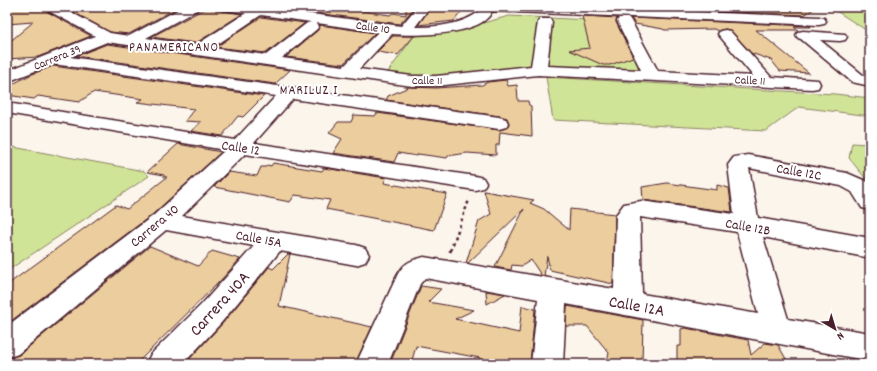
<svg xmlns="http://www.w3.org/2000/svg" width="877" height="371" viewBox="0 0 877 371" font-family="Dekko,sans-serif">
<rect width="100%" height="100%" fill="#fbf5ec"/>
<filter id="ink" filterUnits="userSpaceOnUse"><feTurbulence type="fractalNoise" baseFrequency=".025" numOctaves="2"/><feDisplacementMap in="SourceGraphic" scale="8" xChannelSelector="R" yChannelSelector="G"/><feConvolveMatrix kernelMatrix="1 2 1 2 8 2 1 2 1" color-interpolation-filters="sRGB"/></filter>
<g filter="url(#ink)">
<!-- green -->
<g fill="#d0e498" stroke="#8d8262">
<polygon points="830,7 870,7 870,33 869,32"/>
<polygon points="509,16 610,21 611,31 622,32 641,72 522,66 443,78 385,76 414,36 450,32"/>
<polygon points="546,77 835,94 870,98 870,116 799,107 766,131 553,120"/>
<polygon points="868,135 870,136 870,184 849,158 852,143 868,144"/>
<polygon points="7,146 144,171 149,176 7,271"/>
</g>
<!-- building -->
<g fill="#ebcd9e" stroke="#4a1f2b">
<polygon points="7,7 45,7 46,11 91,36 38,57 7,59 7,44 33,22 7,24"/>
<polygon points="64,7 140,7 140,10 165,8 175,9 129,34 110,32"/>
<polygon points="270,7 333,7 390,15 393,13 406,15 406,7 415,7 400,24"/>
<polygon points="431,7 465,7 454,21 418,25"/>
<polygon points="618,7 681,7 682,8 817,7 804,15"/>
<polygon points="206,8 242,14 196,43 151,37"/>
<polygon points="582,16 617,18 616,22 633,57 610,65 603,65 569,50 590,48"/>
<polygon points="261,17 305,23 266,53 216,47"/>
<polygon points="631,18 810,26 811,27 794,27 798,30 756,30 809,73 780,71 771,60 751,53 730,30 725,29 718,31 714,29 664,30 663,29 635,24"/>
<polygon points="320,25 375,33 343,64 286,57 318,30"/>
<polygon points="393,36 414,36 398,55 377,52"/>
<polygon points="107,44 290,70 275,84 76,56"/>
<polygon points="53,66 264,96 243,117 238,116 222,136 191,131 201,122 185,121 194,109 137,102 143,99 94,92 79,102 38,96 34,99 7,95 7,87 30,75"/>
<polygon points="506,80 508,86 517,85 518,101 528,101 529,105 531,106 532,136 500,132 499,145 496,145 496,155 467,153 448,156 447,158 418,154 417,156 398,153 394,162 333,153 342,139 329,133 338,122 351,122 354,115 375,116 377,113 499,130 506,128 509,124 507,118 499,116 386,100 388,96 409,87 436,88 482,85 488,82"/>
<polygon points="178,144 221,152 153,214 7,324 7,285 116,205 127,209 167,177 164,177 164,175 147,172"/>
<polygon points="273,163 322,171 324,168 386,178 384,183 447,194 434,230 326,209 330,200 295,195 290,202 214,187 229,172 257,176 261,167 266,167 267,165 271,166"/>
<polygon points="667,183 717,190 717,185 729,188 732,212 643,200 642,187"/>
<polygon points="484,191 534,200 530,203 544,209 569,230 570,209 615,214 613,284 550,270 547,256 544,276 541,275 531,260 522,266 512,265 511,270 495,267 524,209 468,263 466,263 479,221 491,214"/>
<polygon points="150,246 198,266 212,251 240,259 220,281 136,364 7,364 7,359 19,355"/>
<polygon points="288,254 290,254 279,306 372,327 355,364 185,364 222,324 269,267 273,269"/>
<polygon points="421,286 441,289 428,302 474,310 455,319 519,333 522,306 535,309 530,364 488,364 479,362 480,358 416,346 411,364 390,364"/>
<polygon points="486,291 505,294 487,304"/>
<polygon points="567,306 643,320 642,364 606,364 609,353 587,326 566,326"/>
<polygon points="685,328 748,340 751,355 765,343 778,345 789,364 677,364 677,346 681,346 681,329"/>
</g>
<g fill="none" stroke-linecap="round" stroke-linejoin="round">
<!-- minor casing -->
<g stroke="#4a1f2b" stroke-width="3">
<g id="minor">
<path d="M46,7h15l49,26 19,3 54,-29h15l-1,3 -51,28 50,7 50,-32 -23,-3 -1,-3h37l142,19 16,-19h13l-15,20c22,0 47,-2 65,-16v-4h103l236,10 5,1 2,3 -2,3 -5,1 -327,-14c-9,25 -78,25 -100,23l-33,35 53,7h24l95,-10 7,-44 2,-3h10l2,3 -5,44 94,4 -24,-49 2,-3h10l2,3 27,50 95,5 -35,-42 2,-3 5,-1 5,1 41,46 47,3 2,4 -2,4 -6,1 -274,-14 -102,11h-24l-305,-44 -37,15 429,60 7,2 2,4 -2,4 -7,2 -206,-30 -39,44 221,33 8,2 3,5 -3,5 -8,2 -230,-36 -63,62 174,29 9,3 4,7 -4,7 -9,3 -76,-14 -59,72 -38,41h-37l5,-10 50,-49 53,-59 -88,-16 -148,124 -11,4v-32l147,-111 71,-65 -218,-37v-10l228,37 41,-44 -223,-32 -46,18v-11l88,-35 -48,-26zM261,15l50,7 -4,1 -41,32 -54,-7zM317,23l61,9 -34,34 -62,-8 35,-29 2,-3z"/>
<polygon points="803,31 845,34 847,37 845,40 840,41 820,40 863,75 870,76 870,86 852,82 801,39 798,38 796,35 798,32"/>
<path d="M748,155l99,18 21,9 2,3v25l-8,-2 -10,-16 -11,-6 -92,-18 9,50 112,20v20l-107,-21 25,82 82,14v28l-304,-57 -3,60h-32l7,-65 -113,-21 -5,6 -32,80h-32l40,-86c7,-15 13,-17 28,-21l190,32 2,-74 8,-11 17,-3 93,13 -6,-49 6,-8zM640,217l97,15 21,82 -116,-20z"/>
</g>
</g>
<!-- path-far1 -->
<polyline stroke="#4a1f2b" stroke-width="2.5" stroke-dasharray="3 3" stroke-linecap="butt" points="453,244 469,200"/>
<!-- path -->
<polyline stroke="#4a1f2b" stroke-width="3" stroke-dasharray="4 4" stroke-linecap="butt" points="450,252 453,243"/>
<!-- minor -->
<use href="#minor" fill="#fff" fill-rule="evenodd"/>
</g>
</g>
<g text-anchor="middle" stroke-width="4" stroke-linejoin="round" paint-order="stroke">
<!-- far-street labels -->
<g font-size="12" fill="#4a1f2b" stroke="#fff">
<text transform="translate(373 27) rotate(8)" y="4">Calle 10</text>
<text transform="translate(57 57) rotate(-22)" y="4">Carrera 39</text>
<text x="427" y="84">Calle 11</text>
<text transform="translate(750 80) rotate(3)" y="4">Calle 11</text>
</g>
<!-- far-neighbourhood labels -->
<g font-size="13" letter-spacing="1" fill="#4a1f2b" stroke="#fff">
<text x="174" y="51">PANAMERICANO</text>
<text x="309" y="94">MARILUZ I</text>
</g>
<!-- street labels -->
<g font-size="14" fill="#4a1f2b" stroke="#fff">
<text transform="translate(241 147) rotate(9)" y="5">Calle 12</text>
<text transform="translate(799 171) rotate(10)" y="5">Calle 12C</text>
<text transform="translate(154 225) rotate(-40)" y="5">Carrera 40</text>
<text transform="translate(748 226) rotate(10)" y="5">Calle 12B</text>
<text transform="translate(259 238) rotate(10)" y="5">Calle 15A</text>
</g>
<!-- near-street labels -->
<g font-size="17" fill="#4a1f2b" stroke="#fff">
<text transform="translate(219 303) rotate(-48)" y="6">Carrera 40A</text>
<text transform="translate(637 305) rotate(10)" y="6">Calle 12A</text>
</g>
</g>
<!-- margin -->
<rect width="877" height="371" fill="none" stroke="#fff" stroke-width="24"/>
<rect x="12" y="12" width="853" height="347" fill="none" stroke="#4a1f2b" stroke-width="1.5" filter="url(#ink)"/>
<!-- north arrow -->
<g transform="translate(835 329) rotate(142)" stroke="#ffffff" stroke-width="3" paint-order="stroke">
<path d="M0-3L7 15L0 10L-7 15Z" fill="#4a1f2b"/>
<text y="-6" font-size="11" font-weight="bold" text-anchor="middle" fill="#4a1f2b">N</text>
</g>
</svg>
